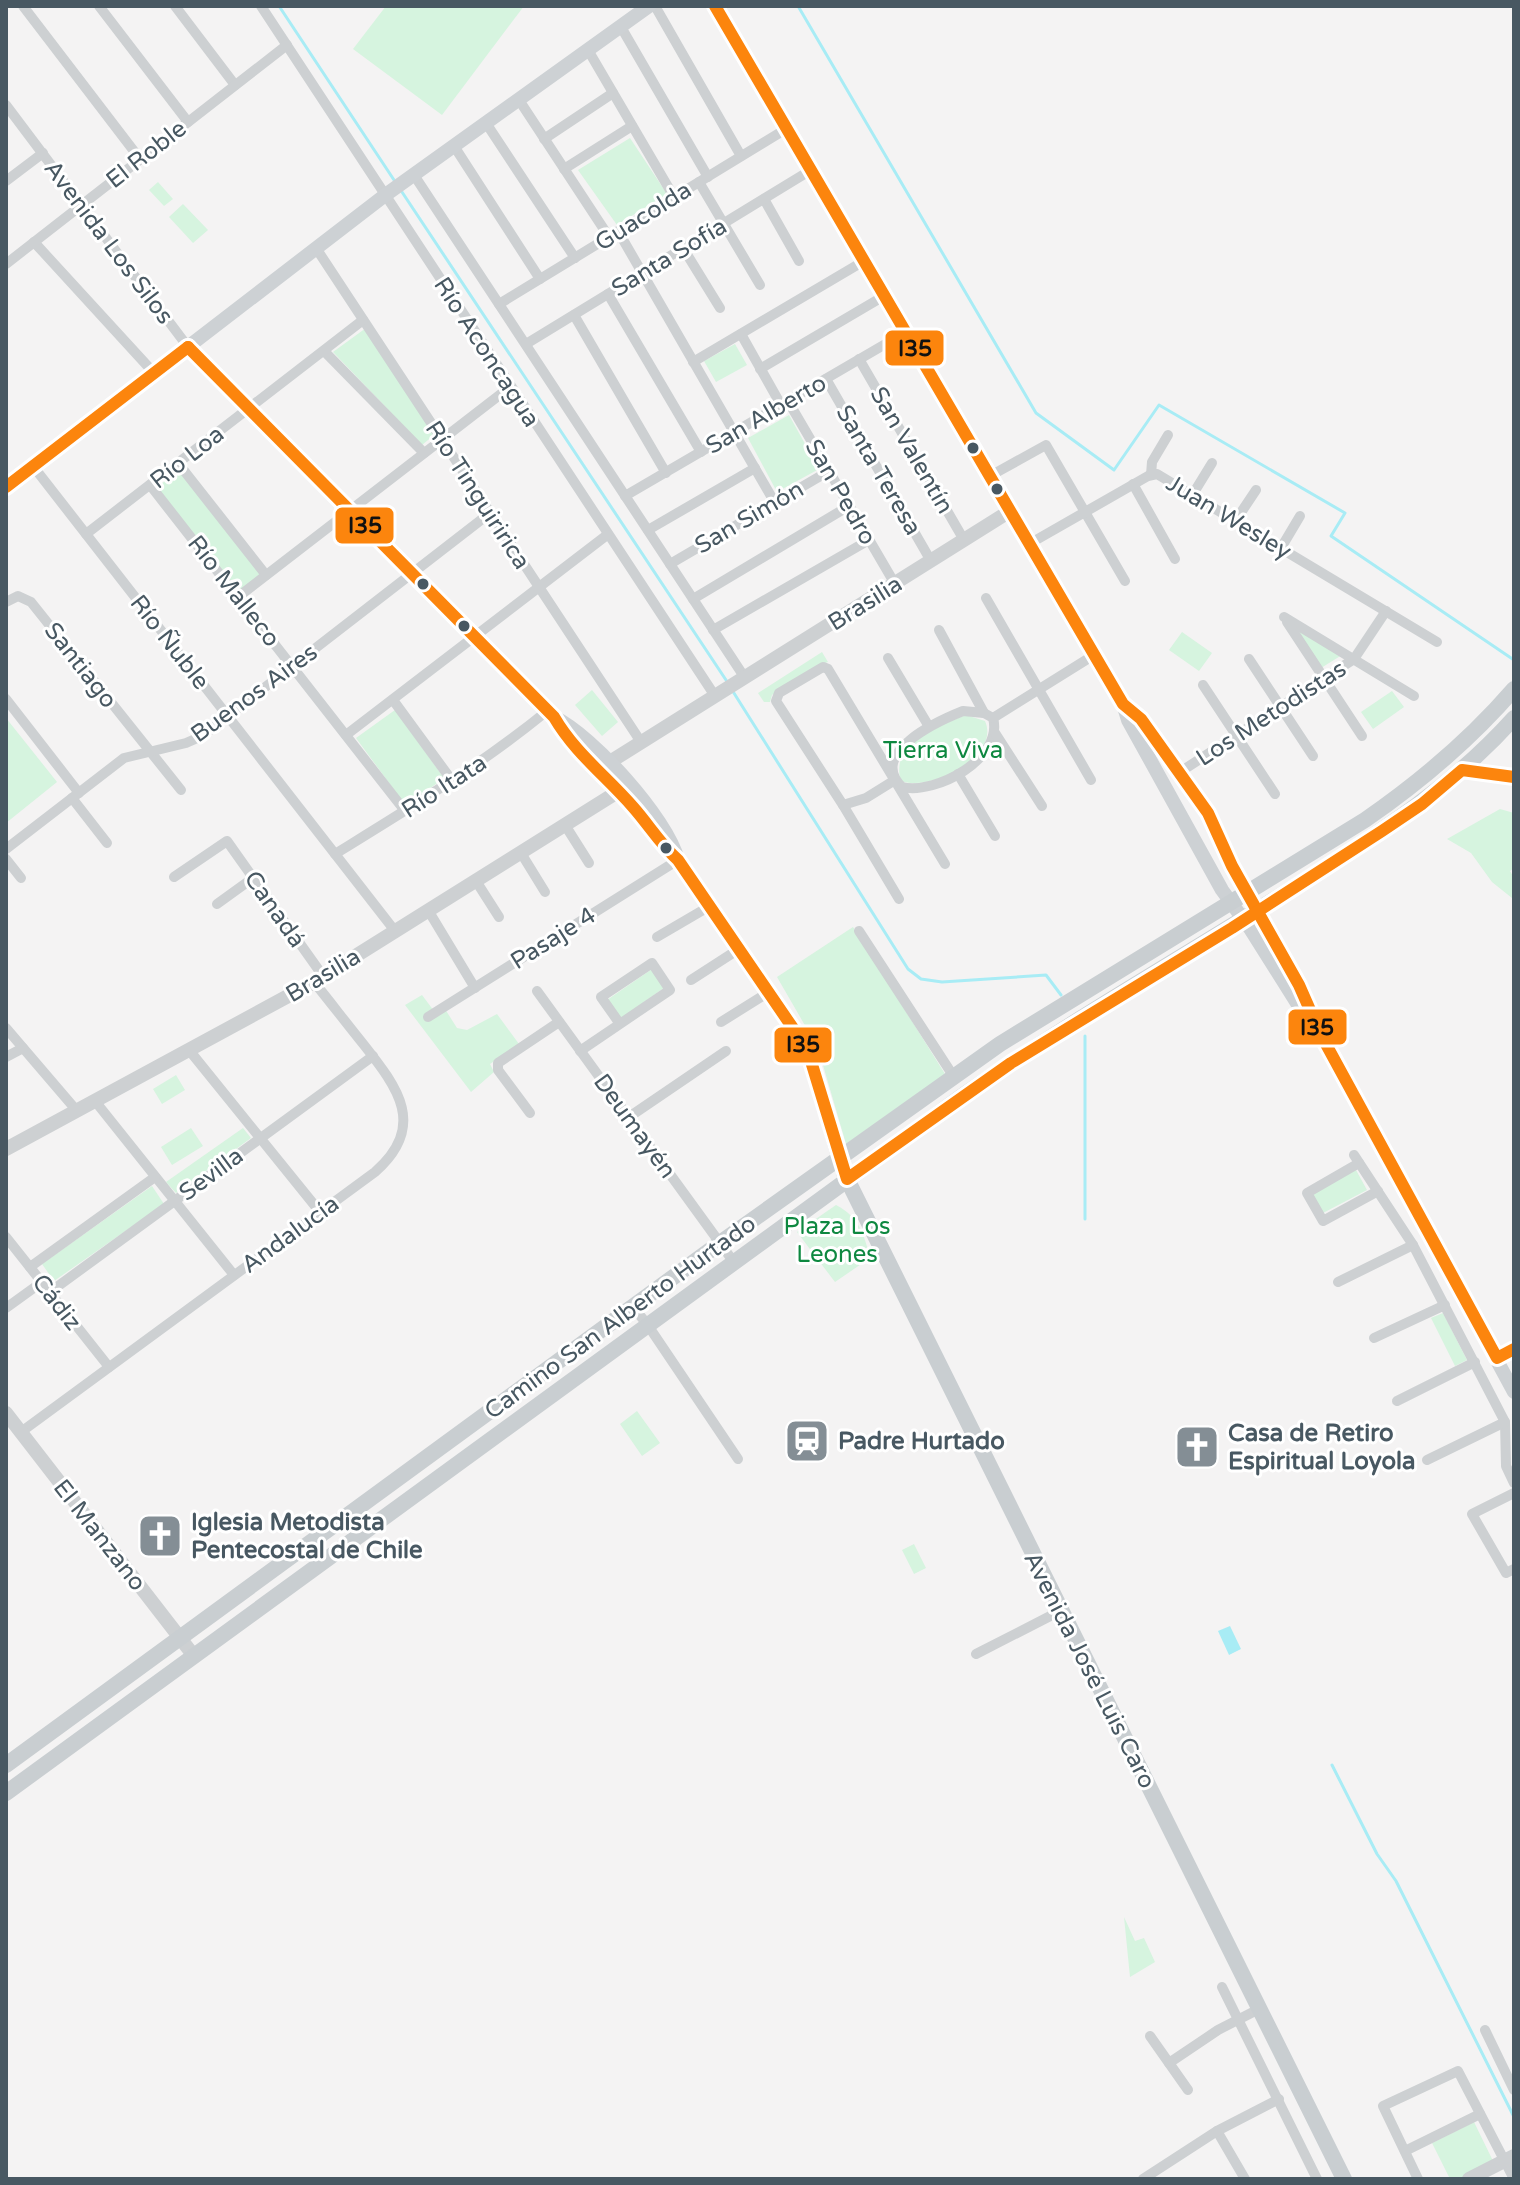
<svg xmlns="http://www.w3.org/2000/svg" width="1520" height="2185" viewBox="0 0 1520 2185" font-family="'Varela Round',sans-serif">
<rect width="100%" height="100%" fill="#f4f3f3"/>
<!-- green -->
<g fill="#d6f4df">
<polygon points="386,6 524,6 442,115 353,49"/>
<polygon points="630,138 667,194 617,225 578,170"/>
<polygon points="158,182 173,199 164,206 149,190"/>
<polygon points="183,204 208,230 193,243 169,217"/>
<polygon points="366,328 434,435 422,445 333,352"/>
<polygon points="735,344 747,365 716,382 704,361"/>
<polygon points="789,415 819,469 777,492 748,438"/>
<polygon points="180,470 260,571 260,577 241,592 237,590 157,487"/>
<polygon points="1297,629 1342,655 1321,668"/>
<polygon points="1182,632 1212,653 1199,671 1169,650"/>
<polygon points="822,652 828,662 819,665 772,695 770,702 764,702 758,693"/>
<polygon points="592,690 618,722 602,736 575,705"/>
<polygon points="1392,691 1404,707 1373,729 1361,712"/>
<polygon points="395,710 444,778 406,806 356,738"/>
<path d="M966,715l19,6c16,36 -55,71 -84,60 -12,-38 38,-55 65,-66z"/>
<polygon points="6,718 57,782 6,823"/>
<polygon points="1500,809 1514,813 1514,868 1510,871 1514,878 1514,897 1512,898 1492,882 1471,853 1447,839"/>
<polygon points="853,927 945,1074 846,1144 818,1048 777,977"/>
<polygon points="655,967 668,985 620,1019 607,1000"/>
<polygon points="422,995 437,1015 445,1009 457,1028 467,1030 497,1014 519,1044 490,1064 494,1072 471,1092 405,1005"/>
<polygon points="176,1075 185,1090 162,1104 153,1089"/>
<polygon points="191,1128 203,1146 172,1165 161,1147"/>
<polygon points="243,1128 251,1138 176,1193 166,1182"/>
<polygon points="1356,1170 1367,1190 1323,1213 1312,1193"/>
<polygon points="152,1186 164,1204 54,1281 42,1264"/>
<path d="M836,1205c23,12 28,29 34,53l-35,24 -38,-50z"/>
<polygon points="1443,1313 1467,1360 1455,1366 1431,1318"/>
<polygon points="637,1411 660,1443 642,1456 620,1424"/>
<polygon points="914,1544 926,1568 914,1574 902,1550"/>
<polygon points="1124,1917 1135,1941 1144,1938 1155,1962 1130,1977"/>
<polygon points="1474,2122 1494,2163 1461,2179 1450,2179 1432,2143"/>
</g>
<!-- water -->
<polygon fill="#a8ecf5" points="1230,1626 1241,1649 1229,1655 1218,1631"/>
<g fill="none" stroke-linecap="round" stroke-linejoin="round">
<!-- stream -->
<g stroke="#a8ecf5" stroke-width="3">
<polyline points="279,6 396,183"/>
<polyline points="798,6 1036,413 1114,470 1159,405 1345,513 1331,536 1514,660"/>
<polyline points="400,189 728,683"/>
<polyline points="732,690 908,969 921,979 942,982 1046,975 1061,995"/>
<polyline points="1085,1219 1085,1036"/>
<polyline points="1332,1765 1377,1854 1396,1881 1514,2117"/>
</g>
<!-- minor -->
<g stroke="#cdd0d2" stroke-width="10">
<polyline points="23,6 140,159"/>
<polyline points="99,6 188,122"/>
<polyline points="175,6 235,85"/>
<polyline points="261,6 715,696"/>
<polyline points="655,6 741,156"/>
<polyline points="621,27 708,177"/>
<polyline points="588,50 674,197"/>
<polyline points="519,100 609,237"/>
<polyline points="6,105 188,347"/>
<polyline points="486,123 575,258"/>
<polyline points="544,139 613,93"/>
<polyline points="454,146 540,279"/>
<polyline points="564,169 632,126"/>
<polyline points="414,175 745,678"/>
<polyline points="6,181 43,153"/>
<polyline points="699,182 760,285"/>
<polyline points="764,199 799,261"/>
<polyline points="618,231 775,503"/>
<polyline points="34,242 154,373"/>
<polyline points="316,248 641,742"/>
<polyline points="683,248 720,308"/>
<polyline points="6,264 287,45"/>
<polyline points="608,294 701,452"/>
<polyline points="499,304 786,129"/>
<polyline points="574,315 666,473"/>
<polyline points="741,334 781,405"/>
<polyline points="526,344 811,170"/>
<polyline points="324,351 424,453"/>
<polyline points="859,359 964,540"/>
<polyline points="693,362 864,261"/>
<polyline points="760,369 884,296"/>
<polyline points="826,379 931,561"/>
<polyline points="788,401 895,584"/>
<polyline points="178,463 266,575"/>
<polyline points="33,466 395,931"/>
<polyline points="1151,475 1152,462 1168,435"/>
<polyline points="990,476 1046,445 1125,581"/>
<polyline points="1133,484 1175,559"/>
<polyline points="150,485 405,811"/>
<polyline points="1193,494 1212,463"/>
<polyline points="625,496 906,332"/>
<polyline points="1236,520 1256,490"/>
<polyline points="648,530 755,468"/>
<polyline points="86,534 363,320"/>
<polyline points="1029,544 1148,476 1157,474 1437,642"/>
<polyline points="1281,548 1300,516"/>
<polyline points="670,564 829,471"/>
<polyline points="238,597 510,387"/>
<polyline points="986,598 1091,780"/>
<polyline points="693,599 849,506"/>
<polyline points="6,602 18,596 31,602 181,790"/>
<polyline points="1284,617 1414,696"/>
<polyline points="1287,622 1362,736"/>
<polyline points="713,630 869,540"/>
<polyline points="939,630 984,713"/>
<polyline points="888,658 928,725"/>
<polyline points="1249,659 1313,756"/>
<polyline points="1203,685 1275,794"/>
<polyline points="6,699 79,793"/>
<polyline points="393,700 453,782"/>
<path d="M963,711l21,2 9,5c11,40 -57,77 -91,69 -35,-34 36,-66 61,-76z"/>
<polyline points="993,718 1094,655"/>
<polyline points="995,733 1042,806"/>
<polyline points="346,735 607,535"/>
<polyline points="1180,772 1354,659 1386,611"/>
<polyline points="958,774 995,836"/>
<polyline points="72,798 107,843"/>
<polyline points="843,805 866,798 895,780"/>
<polyline points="565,825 589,863"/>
<polyline points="6,849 124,758 186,743 202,736 490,513"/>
<polyline points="521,853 545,892"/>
<path d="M335,854c73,-45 146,-89 212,-143"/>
<polyline points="6,859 21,878"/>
<polyline points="174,877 227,841 323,976"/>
<polyline points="476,881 499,917"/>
<polyline points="899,899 843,805 776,701 779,693 823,667 828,669 945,864"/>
<polyline points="217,904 253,878"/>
<polyline points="428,910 475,988"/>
<polyline points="859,931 954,1077"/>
<polyline points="657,937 710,906"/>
<polyline points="691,980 739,949"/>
<polyline points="537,991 733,1261"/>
<polyline points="428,1017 678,860"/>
<polyline points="721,1022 769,992"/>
<polyline points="6,1028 77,1111"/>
<polyline points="189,1050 320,1212"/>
<polyline points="580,1051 670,990 652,963 601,997 620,1024"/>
<polyline points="6,1057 23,1048"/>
<polyline points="95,1101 234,1275"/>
<polyline points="530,1113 498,1070 498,1063 559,1022"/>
<polyline points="629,1117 726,1051"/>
<polyline points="1354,1155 1413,1245 1505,1422 1506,1466 1514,1483"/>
<polyline points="1359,1163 1307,1193 1323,1221 1378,1191"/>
<polyline points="6,1237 109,1367"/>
<polyline points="30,1267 155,1177"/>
<polyline points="1338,1282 1413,1245"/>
<polyline points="50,1292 373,1056"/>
<polyline points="633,1307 647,1324 738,1459"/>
<polyline points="6,1308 42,1282"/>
<polyline points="1374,1338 1445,1305"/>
<polyline points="1397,1401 1475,1362"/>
<path d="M21,1432l354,-260c52,-46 23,-84 -11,-127 -17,-21 -33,-42 -50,-63"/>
<polyline points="1427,1460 1505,1422"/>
<polyline points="1514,1493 1472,1514 1506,1573 1514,1569"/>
<polyline points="976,1654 1060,1611"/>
<polyline points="1222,1987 1317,2179"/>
<polyline points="1485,2030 1514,2090"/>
<polyline points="1150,2036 1188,2090"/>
<polyline points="1169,2063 1218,2030 1259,2009"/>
<polyline points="1217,2131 1245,2179"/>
<polyline points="1405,2151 1480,2114"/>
<polyline points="1143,2179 1217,2131 1279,2099"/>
<polyline points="1418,2179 1383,2106 1458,2071 1514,2179"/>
</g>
<!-- tertiary -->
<g stroke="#cdd0d2" stroke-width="14">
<polyline points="597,770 1010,511"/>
<polyline points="1462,770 1514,777"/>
<polyline points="6,1149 314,982 627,786"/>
<polyline points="1497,1358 1514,1349"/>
<polyline points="6,1413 194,1656"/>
<polyline points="1469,2179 1514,2156"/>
</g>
<!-- secondary -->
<g stroke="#cdd1d4" stroke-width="14">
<polyline points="715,6 1123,704 1128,720 1222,890 1251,930 1302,1011 1321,1035"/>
<path d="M188,347l366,370c39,19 113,101 124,143"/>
<polyline points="6,487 384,196 649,6"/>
<polyline points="1123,704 1141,719 1208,813 1232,866 1299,985 1321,1035 1514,1392"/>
<path d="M554,718c18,35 52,60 79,89 15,18 26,38 45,53l121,177 11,21 29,102"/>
</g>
<!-- primary -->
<g stroke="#c9ced1" stroke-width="16">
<polyline points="844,1173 1344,2179"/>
<path d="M6,1765l714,-522 280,-199 365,-224c55,-38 105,-80 149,-131"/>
<path d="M6,1793l955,-696c109,-76 226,-142 338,-213 80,-51 151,-95 215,-166"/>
</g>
<!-- bus-1 casing -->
<g stroke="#fff" stroke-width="18">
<g id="bus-1">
<polyline points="715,6 1123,704 1141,719 1208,813 1232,866 1299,985 1321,1035 1497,1358 1514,1349"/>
<path d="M188,347l366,370c21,36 52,59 79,90 16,18 27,37 45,53l121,177 11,21 37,121 164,-116 221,-135 150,-97 40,-27 40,-34 52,7"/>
<polyline points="6,487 188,347"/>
</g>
</g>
<!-- bus-1 -->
<use href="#bus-1" stroke="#fc850d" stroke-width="12"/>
</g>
<!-- icons -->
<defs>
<g id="station-square" transform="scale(2.3)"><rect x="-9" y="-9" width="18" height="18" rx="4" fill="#848e95" stroke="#fff"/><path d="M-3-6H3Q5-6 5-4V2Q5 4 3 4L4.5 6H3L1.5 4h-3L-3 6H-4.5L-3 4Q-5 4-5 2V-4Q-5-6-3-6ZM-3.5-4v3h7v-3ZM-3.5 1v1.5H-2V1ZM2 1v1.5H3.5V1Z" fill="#fff"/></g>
<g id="church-square" transform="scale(2.3)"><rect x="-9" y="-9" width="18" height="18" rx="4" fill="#848e95" stroke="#fff"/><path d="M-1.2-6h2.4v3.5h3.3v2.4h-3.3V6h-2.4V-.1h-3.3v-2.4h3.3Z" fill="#fff"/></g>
</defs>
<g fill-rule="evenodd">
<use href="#station-square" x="807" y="1441"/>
<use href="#church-square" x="1197" y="1447"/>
<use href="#church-square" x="160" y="1536"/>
</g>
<!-- markers -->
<g fill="#485862" stroke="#fff" stroke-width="3">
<circle cx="973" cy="448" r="7"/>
<circle cx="997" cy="489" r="7"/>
<circle cx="423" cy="584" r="7"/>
<circle cx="464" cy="626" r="7"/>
<circle cx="666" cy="848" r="7"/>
</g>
<g text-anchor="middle" stroke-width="6" stroke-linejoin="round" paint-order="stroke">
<!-- street labels -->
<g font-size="24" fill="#485862" stroke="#fff">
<text transform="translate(146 154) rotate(-38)" y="8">El Roble</text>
<text transform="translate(643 216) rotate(-32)" y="8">Guacolda</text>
<text transform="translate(109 242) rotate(53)" y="8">Avenida Los Silos</text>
<text transform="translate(669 257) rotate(-31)" y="8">Santa Sofía</text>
<text transform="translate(487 352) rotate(57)" y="8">Río Aconcagua</text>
<text transform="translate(766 414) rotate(-30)" y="8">San Alberto</text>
<text transform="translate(912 450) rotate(60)" y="8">San Valentín</text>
<text transform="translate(187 457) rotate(-38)" y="8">Río Loa</text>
<text transform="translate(879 470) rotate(60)" y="8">Santa Teresa</text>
<text transform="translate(841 492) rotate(60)" y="8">San Pedro</text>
<text transform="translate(478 495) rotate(57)" y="8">Río Tinguiririca</text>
<text transform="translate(749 517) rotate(-30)" y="8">San Simón</text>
<text transform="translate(1229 517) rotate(31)" y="8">Juan Wesley</text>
<text transform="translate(234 591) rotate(52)" y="8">Río Malleco</text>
<text transform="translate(865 603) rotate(-32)" y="8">Brasilia</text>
<text transform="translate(170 642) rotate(52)" y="8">Río Ñuble</text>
<text transform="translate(81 665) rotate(52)" y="8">Santiago</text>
<text transform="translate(254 693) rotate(-36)" y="8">Buenos Aires</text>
<text transform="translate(1271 713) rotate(-33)" y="8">Los Metodistas</text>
<text transform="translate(444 786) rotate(-33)" y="8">Río Itata</text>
<text transform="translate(275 909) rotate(55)" y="8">Canadá</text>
<text transform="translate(553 938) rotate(-32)" y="8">Pasaje 4</text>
<text transform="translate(323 975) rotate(-31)" y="8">Brasilia</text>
<text transform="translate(635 1126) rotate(54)" y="8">Deumayén</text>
<text transform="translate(211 1174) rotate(-36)" y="8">Sevilla</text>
<text transform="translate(290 1234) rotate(-36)" y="8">Andalucía</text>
<text transform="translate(57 1302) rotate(52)" y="8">Cádiz</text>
<text transform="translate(620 1317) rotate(-36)" y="8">Camino San Alberto Hurtado</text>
<text transform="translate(100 1535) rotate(52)" y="8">El Manzano</text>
<text transform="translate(1090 1670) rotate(63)" y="8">Avenida José Luis Caro</text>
</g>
<!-- park labels -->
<g font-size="24" fill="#0e8840" stroke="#fff">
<text x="943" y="758">Tierra Viva</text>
<text x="837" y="1234">Plaza Los<tspan x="837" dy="28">Leones</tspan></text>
</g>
<!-- poi labels -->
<g font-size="24" font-weight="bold" fill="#485862" stroke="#fff" text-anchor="start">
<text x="1228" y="1441">Casa de Retiro<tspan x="1228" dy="28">Espiritual Loyola</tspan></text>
<text x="838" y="1449">Padre Hurtado</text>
<text x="191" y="1530">Iglesia Metodista<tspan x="191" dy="28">Pentecostal de Chile</tspan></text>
</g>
</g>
<g stroke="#fff" stroke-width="3">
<rect x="884" y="329" width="61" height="38" rx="8" fill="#fc850d"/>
<rect x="334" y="506" width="61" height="39" rx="8" fill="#fc850d"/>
<rect x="1287" y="1008" width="61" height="38" rx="8" fill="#fc850d"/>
<rect x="773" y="1026" width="60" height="38" rx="8" fill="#fc850d"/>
</g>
<g font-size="22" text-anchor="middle" font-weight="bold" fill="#111">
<text x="915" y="356">I35</text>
<text x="365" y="533">I35</text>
<text x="1317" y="1035">I35</text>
<text x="803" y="1052">I35</text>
</g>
<!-- border -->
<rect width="1520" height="2185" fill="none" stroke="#485862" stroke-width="16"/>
</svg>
